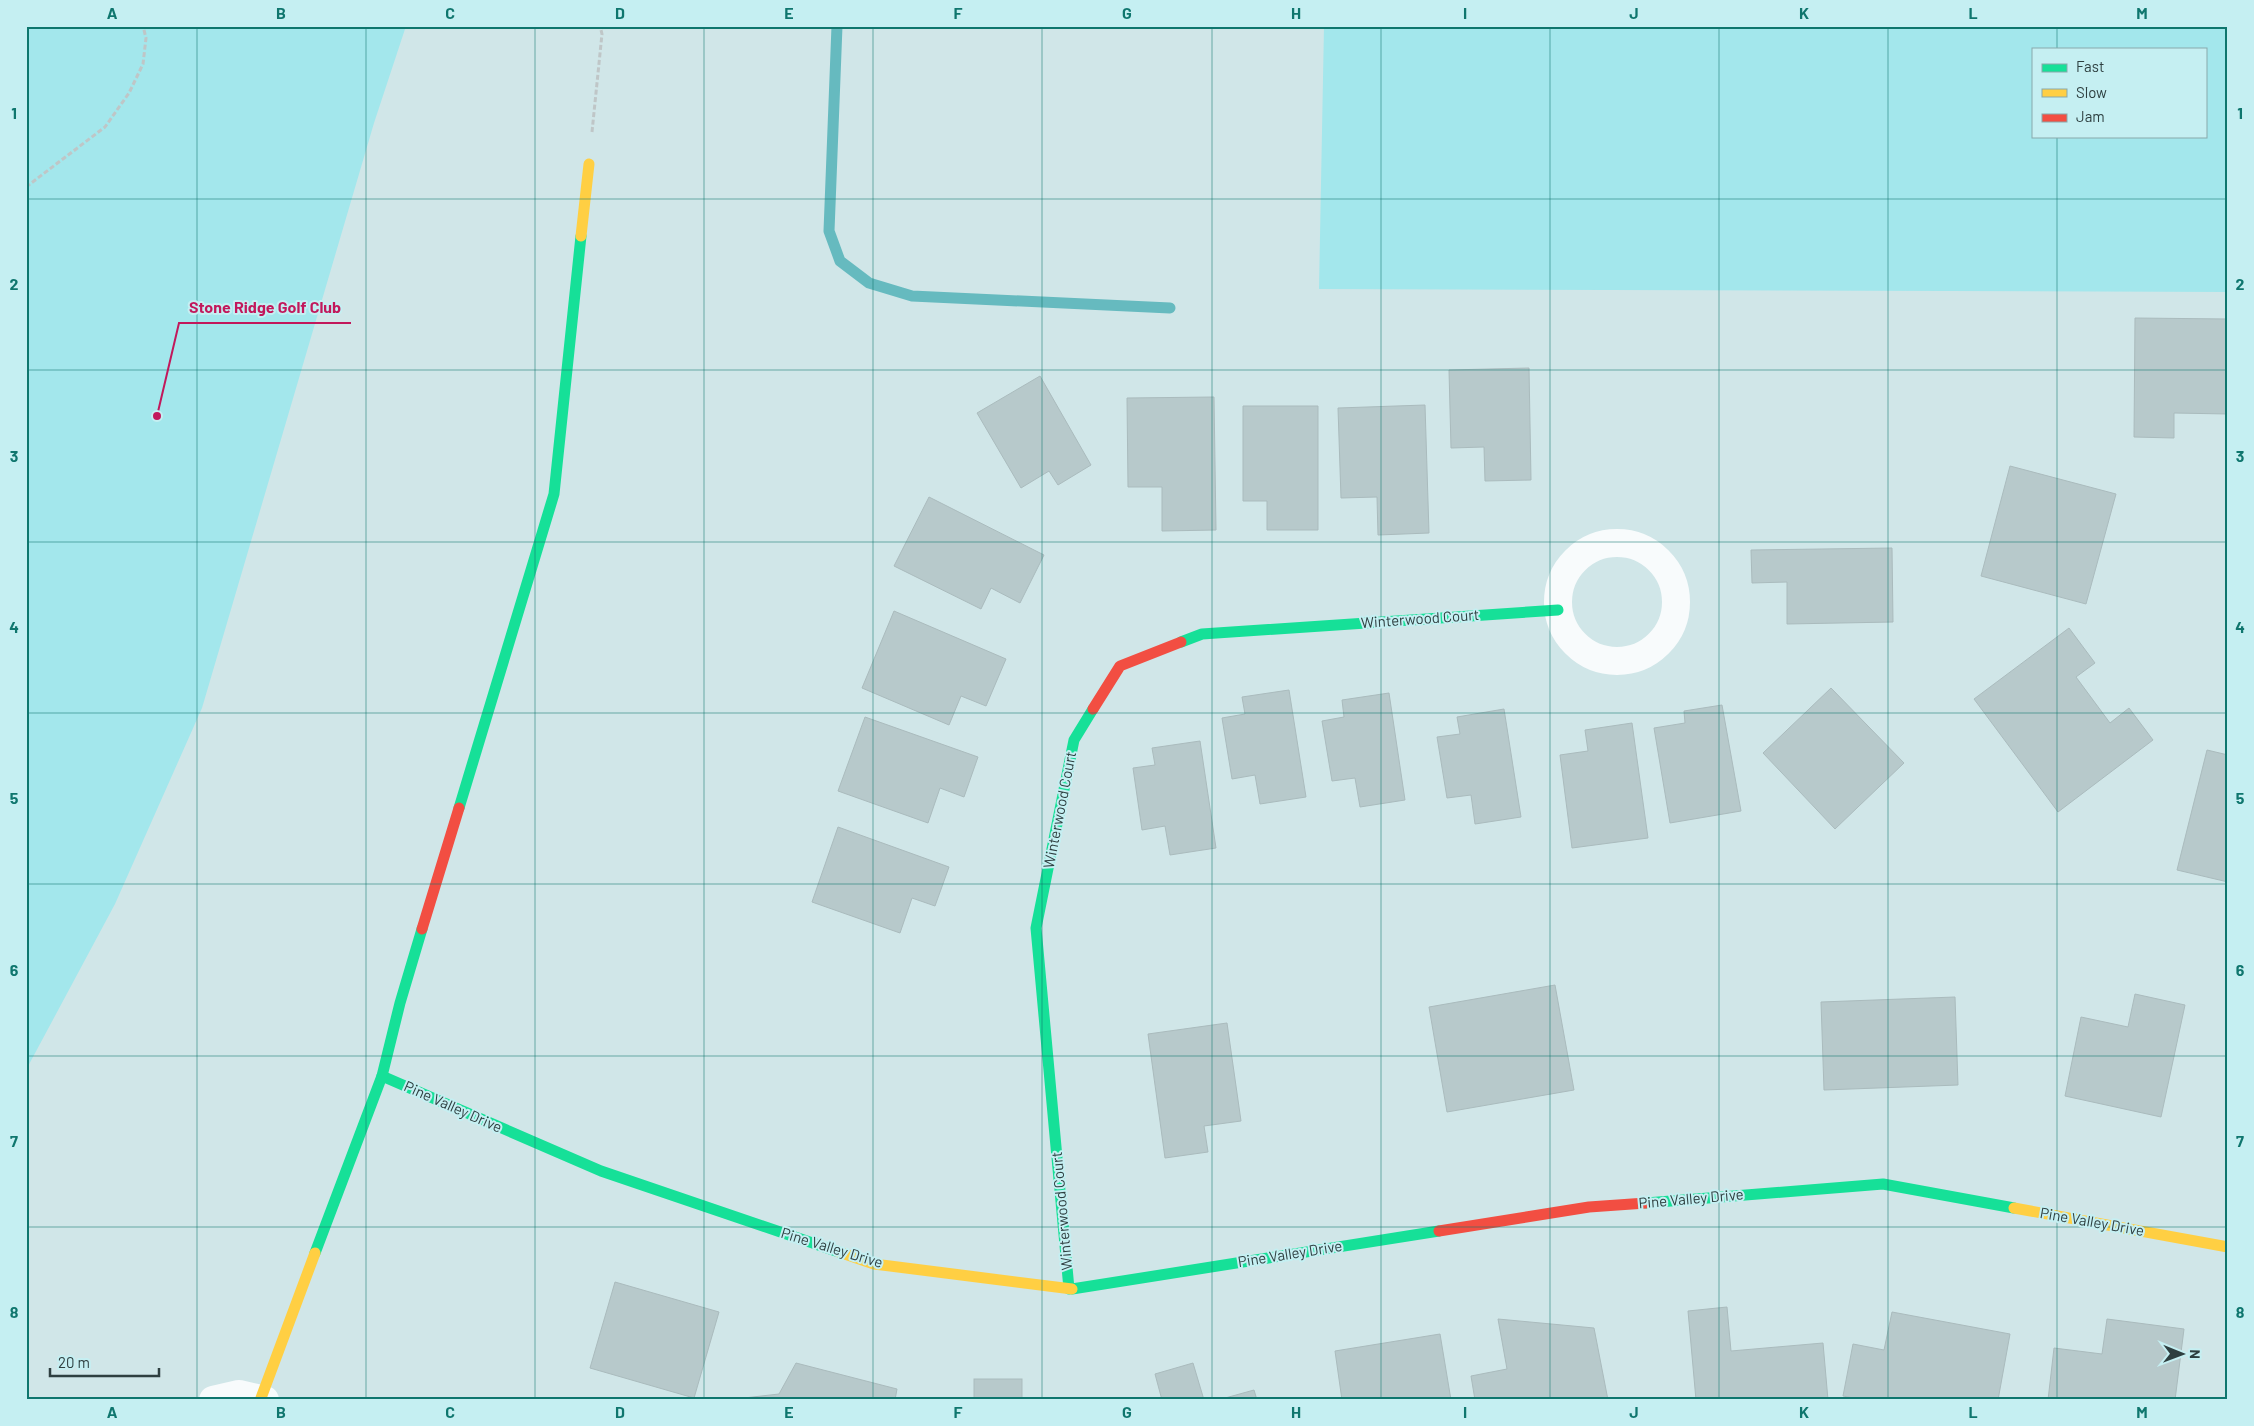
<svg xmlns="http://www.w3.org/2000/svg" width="2254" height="1426" viewBox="0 0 2254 1426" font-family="Barlow,sans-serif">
<rect width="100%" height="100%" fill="#d0e6e8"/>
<!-- green -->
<g fill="#a3e7ec" fill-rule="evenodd">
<polygon points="26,26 406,26 374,123 202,708 115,904 26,1070"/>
<path d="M1324,26h904v266l-909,-3zM2033,49h172v87h-172z"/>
</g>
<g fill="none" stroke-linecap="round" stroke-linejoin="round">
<!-- stream -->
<polyline stroke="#66babf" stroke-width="11" points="837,26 829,231 840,261 869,283 912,296 1170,308"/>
</g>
<!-- building -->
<g fill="#b7c9cb" stroke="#aabbbd">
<polygon points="2135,318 2228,319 2228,414 2174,413 2174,438 2134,437"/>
<polygon points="1529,368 1531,480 1485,481 1484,447 1451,448 1449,370"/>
<polygon points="1040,376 1091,465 1058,485 1049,471 1021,488 977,413"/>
<polygon points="1214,397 1216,530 1162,531 1162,487 1128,487 1127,398"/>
<polygon points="1425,405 1429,533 1378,535 1377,497 1341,498 1338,408"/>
<polygon points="1243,406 1318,406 1318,530 1267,530 1267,501 1243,501"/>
<polygon points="2010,466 2116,494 2086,604 1981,576"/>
<polygon points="929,497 1044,555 1020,603 991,588 981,609 894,566"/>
<polygon points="1892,548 1893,622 1787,624 1787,582 1752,583 1751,550"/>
<polygon points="894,611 1006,659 986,706 961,696 949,725 862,688"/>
<polygon points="2069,628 2095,663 2076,677 2110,723 2129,708 2153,740 2058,812 1974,699"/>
<polygon points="1831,688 1904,763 1835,829 1763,753"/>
<polygon points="1289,690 1306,797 1260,804 1255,775 1232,779 1222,718 1245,714 1242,697"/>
<polygon points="1389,693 1405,800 1360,807 1355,778 1332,781 1322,721 1344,717 1342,700"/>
<polygon points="1722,705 1741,811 1670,823 1654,728 1685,723 1684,711"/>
<polygon points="1504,709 1521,817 1475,824 1471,795 1447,798 1437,737 1460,734 1457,717"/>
<polygon points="865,717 978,757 964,797 940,788 928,823 838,791"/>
<polygon points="1632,723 1648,838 1572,848 1560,755 1588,751 1585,730"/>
<polygon points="1200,741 1216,848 1170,855 1165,826 1142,830 1133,768 1155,765 1152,748"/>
<polygon points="2207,750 2228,755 2228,882 2177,870"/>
<polygon points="838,827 949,867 935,906 912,898 900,933 812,902"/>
<polygon points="1555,985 1574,1090 1447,1112 1429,1007"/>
<polygon points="2135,994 2185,1005 2161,1117 2065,1096 2081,1017 2128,1027"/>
<polygon points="1955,997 1958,1085 1824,1090 1821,1002"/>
<polygon points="1227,1023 1241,1121 1204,1126 1208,1152 1165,1158 1148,1034"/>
<polygon points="615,1282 719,1312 694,1398 590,1368"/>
<polygon points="1727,1307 1731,1351 1823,1343 1828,1400 1696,1400 1688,1311"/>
<polygon points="1892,1312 2010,1334 1998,1400 1864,1400 1843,1396 1853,1344 1884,1350"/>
<polygon points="1498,1319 1594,1328 1608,1400 1475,1400 1471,1376 1507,1369"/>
<polygon points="2107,1319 2184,1329 2175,1400 2048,1400 2054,1348 2102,1354"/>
<polygon points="1440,1334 1451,1400 1342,1400 1335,1351"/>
<polygon points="796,1363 897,1389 895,1400 743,1400 744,1398 779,1394"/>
<polygon points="1193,1363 1204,1400 1162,1400 1155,1374"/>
<rect x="974" y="1379" width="48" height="21"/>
<polygon points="1254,1390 1257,1400 1218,1400"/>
</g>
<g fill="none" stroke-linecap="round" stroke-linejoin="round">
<!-- path -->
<g stroke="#bfc6c7" stroke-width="3" stroke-dasharray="5 2.5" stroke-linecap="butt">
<polyline points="592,132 602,34 600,26"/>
<polyline points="26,187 105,127 129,93 143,64 146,38 143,26"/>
</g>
<!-- street -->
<g stroke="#f8fbfc" stroke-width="28">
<circle cx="1617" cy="602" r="59"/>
<polyline points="213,1400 239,1394 265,1400"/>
</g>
<!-- fast -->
<g stroke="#16e098" stroke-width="11">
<polyline points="1181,642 1202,634 1558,610"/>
<polyline points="459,808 554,494 581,236"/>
<polyline points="382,1076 601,1171 839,1252"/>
<polyline points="1646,1203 1883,1184 2014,1208"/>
<polyline points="315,1253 382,1076 400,1003 422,929"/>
<polyline points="1069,1289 1036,928 1074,740 1093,709"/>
<polyline points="1072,1289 1439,1231"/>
</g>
<!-- slow -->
<g stroke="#ffcf43" stroke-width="11">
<polyline points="581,236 589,164"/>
<polyline points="2014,1208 2228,1247"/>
<polyline points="839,1252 874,1264 1072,1289"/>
<polyline points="261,1398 315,1253"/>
</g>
<!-- jam -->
<g stroke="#f24e42" stroke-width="11">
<polyline points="1093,709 1120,666 1181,642"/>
<polyline points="422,929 459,808"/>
<polyline points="1439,1231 1589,1207 1646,1203"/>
</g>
</g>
<!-- grid -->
<path fill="none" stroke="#0f766e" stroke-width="1" stroke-opacity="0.55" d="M197,26v1374M366,26v1374M535,26v1374M704,26v1374M873,26v1374M1042,26v1374M1212,26v1374M1381,26v1374M1550,26v1374M1719,26v1374M1888,26v1374M2057,26v23M2057,136v1264M26,199h2202M26,370h2202M26,542h2202M26,713h2202M26,884h2202M26,1056h2202M26,1227h2202"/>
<g text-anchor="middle" stroke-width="4" stroke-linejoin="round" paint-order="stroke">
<!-- street labels -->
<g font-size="15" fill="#2e3f40" stroke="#c5eff2">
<text transform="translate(1420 619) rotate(-4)" y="5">Winterwood Court</text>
<text transform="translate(1060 810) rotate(-79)" y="5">Winterwood Court</text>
<text transform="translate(453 1107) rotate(24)" y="5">Pine Valley Drive</text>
<text transform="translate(1691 1199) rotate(-5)" y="5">Pine Valley Drive</text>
<text transform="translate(1062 1211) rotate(-95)" y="5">Winterwood Court</text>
<text transform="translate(2092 1222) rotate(10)" y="5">Pine Valley Drive</text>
<text transform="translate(832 1248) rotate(17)" y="5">Pine Valley Drive</text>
<text transform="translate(1290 1254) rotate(-9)" y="5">Pine Valley Drive</text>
</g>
</g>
<!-- callouts -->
<path fill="none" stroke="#c2185b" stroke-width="2" d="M157 416L179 323H351"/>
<circle fill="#c2185b" stroke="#c5eff2" stroke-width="2" cx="157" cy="416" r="5"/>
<g font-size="16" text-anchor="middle" font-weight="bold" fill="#c2185b" stroke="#c5eff2" stroke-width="4" stroke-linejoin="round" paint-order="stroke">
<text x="265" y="313">Stone Ridge Golf Club</text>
</g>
<!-- border -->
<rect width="2254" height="1426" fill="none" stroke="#c5eff2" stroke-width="55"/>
<!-- legend -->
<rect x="2032" y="48" width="175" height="90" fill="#c5eff2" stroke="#89a9ab"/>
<rect x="2042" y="64" width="25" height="8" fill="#16e098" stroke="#89a9ab"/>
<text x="2076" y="72" font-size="15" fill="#2e3f40">Fast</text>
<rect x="2042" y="89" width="25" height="8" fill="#ffcf43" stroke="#89a9ab"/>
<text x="2076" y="98" font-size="15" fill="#2e3f40">Slow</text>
<rect x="2042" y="114" width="25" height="8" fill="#f24e42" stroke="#89a9ab"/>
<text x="2076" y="122" font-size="15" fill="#2e3f40">Jam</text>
<!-- north arrow -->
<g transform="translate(2182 1354) rotate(91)" stroke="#c5eff2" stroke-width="4" paint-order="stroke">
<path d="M0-4L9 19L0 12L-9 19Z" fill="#2e3f40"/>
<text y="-8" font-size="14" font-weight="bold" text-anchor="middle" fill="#2e3f40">N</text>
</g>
<!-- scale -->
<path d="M50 1368v8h109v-8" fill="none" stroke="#2e3f40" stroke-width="2.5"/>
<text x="58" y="1368" font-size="15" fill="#2e3f40" stroke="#c5eff2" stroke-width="4" paint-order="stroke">20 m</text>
<rect x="28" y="28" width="2198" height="1370" fill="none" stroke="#0f766e" stroke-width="2"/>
<g font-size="16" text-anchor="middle" font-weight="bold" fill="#0f766e">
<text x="112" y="19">A</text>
<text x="281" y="19">B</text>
<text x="450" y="19">C</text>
<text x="620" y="19">D</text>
<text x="789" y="19">E</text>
<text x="958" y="19">F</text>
<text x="1127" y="19">G</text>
<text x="1296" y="19">H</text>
<text x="1465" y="19">I</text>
<text x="1634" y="19">J</text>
<text x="1804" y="19">K</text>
<text x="1973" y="19">L</text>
<text x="2142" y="19">M</text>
<text x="14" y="119">1</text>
<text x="2240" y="119">1</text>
<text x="14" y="290">2</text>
<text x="2240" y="290">2</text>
<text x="14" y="462">3</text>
<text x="2240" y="462">3</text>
<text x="14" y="633">4</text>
<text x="2240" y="633">4</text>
<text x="14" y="804">5</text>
<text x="2240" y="804">5</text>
<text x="14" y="976">6</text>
<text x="2240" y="976">6</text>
<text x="14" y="1147">7</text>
<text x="2240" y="1147">7</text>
<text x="14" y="1318">8</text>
<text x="2240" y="1318">8</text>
<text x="112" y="1418">A</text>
<text x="281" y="1418">B</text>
<text x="450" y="1418">C</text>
<text x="620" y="1418">D</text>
<text x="789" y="1418">E</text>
<text x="958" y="1418">F</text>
<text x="1127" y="1418">G</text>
<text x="1296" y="1418">H</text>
<text x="1465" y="1418">I</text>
<text x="1634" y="1418">J</text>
<text x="1804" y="1418">K</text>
<text x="1973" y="1418">L</text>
<text x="2142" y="1418">M</text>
</g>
</svg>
